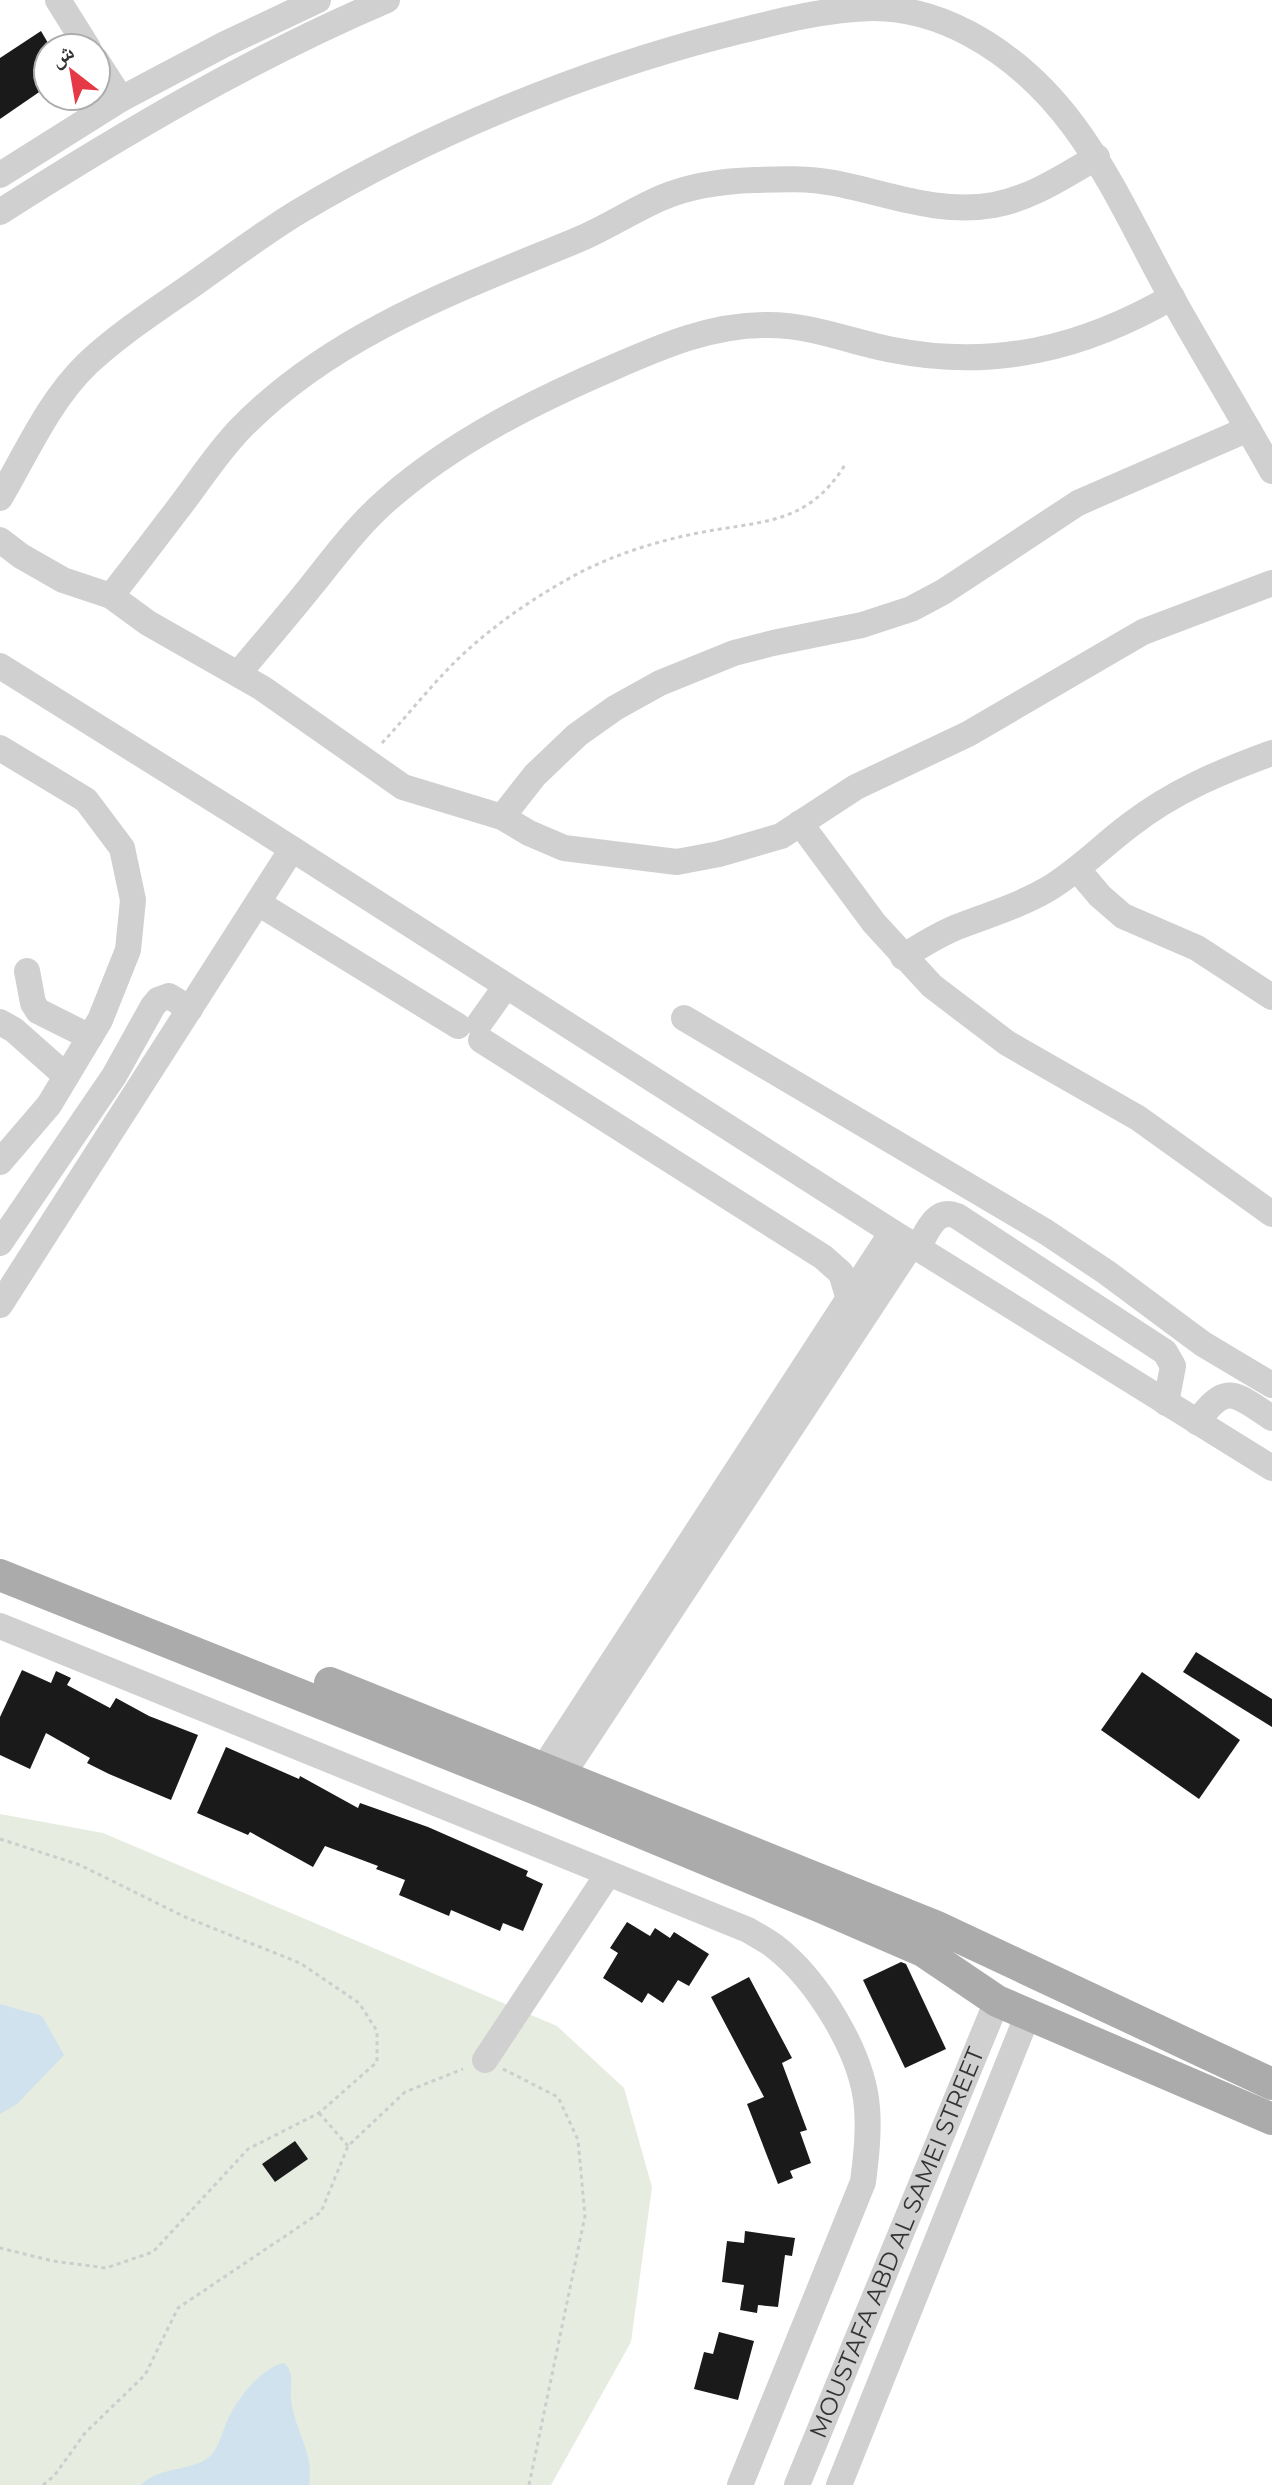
<svg xmlns="http://www.w3.org/2000/svg" width="1272" height="2485" viewBox="0 0 1272 2485" font-family="Montserrat,'Noto Naskh Arabic',sans-serif">
<rect width="100%" height="100%" fill="#fff"/>
<!-- green -->
<polygon fill="#e6ecdf" points="0,1814 103,1833 557,2026 624,2088 652,2187 631,2342 551,2485 0,2485"/>
<!-- water -->
<g fill="#cfe2ee">
<polygon points="0,2004 42,2016 64,2055 17,2104 0,2114"/>
<path d="M284,2363c11,10 6,22 7,36 3,30 24,56 18,86h-168c19,-20 58,-13 72,-32 8,-11 11,-28 18,-40 9,-17 33,-47 53,-50z"/>
</g>
<!-- building -->
<g fill="#1a1a1a">
<polygon points="41,31 48,43 48,86 0,119 0,58"/>
<polygon points="1196,1652 1272,1699 1272,1727 1183,1672"/>
<polygon points="22,1670 51,1683 56,1671 71,1678 67,1685 110,1708 116,1698 149,1716 198,1735 171,1800 109,1774 87,1763 90,1758 46,1733 30,1769 0,1755 0,1717"/>
<polygon points="1142,1672 1240,1740 1199,1799 1101,1730"/>
<polygon points="226,1747 299,1779 300,1776 358,1808 360,1803 428,1827 528,1871 526,1876 543,1884 523,1931 503,1923 500,1931 451,1910 449,1916 399,1895 405,1880 376,1869 378,1866 325,1846 313,1867 250,1832 248,1835 197,1813"/>
<polygon points="627,1922 650,1936 655,1928 670,1938 674,1932 709,1954 689,1986 678,1980 663,2003 648,1993 642,2003 603,1978 618,1953 610,1948"/>
<polygon points="901,1962 906,1964 946,2049 905,2068 863,1980"/>
<polygon points="749,1977 792,2058 782,2063 807,2130 800,2132 811,2163 790,2171 793,2178 778,2184 747,2104 764,2097 711,1997"/>
<polygon points="295,2141 308,2159 275,2182 262,2164"/>
<polygon points="745,2231 795,2238 792,2256 785,2255 778,2307 758,2305 757,2313 740,2310 744,2285 722,2282 727,2241 744,2243"/>
<polygon points="719,2332 754,2341 738,2400 694,2389 704,2352 713,2354"/>
</g>
<g fill="none" stroke-linecap="round" stroke-linejoin="round">
<!-- path -->
<g stroke="#cdcdcd" stroke-width="3" stroke-dasharray="4 4" stroke-linecap="butt">
<path d="M382,743c26,-28 50,-59 78,-86 35,-33 76,-61 119,-84 35,-18 75,-31 114,-39 65,-14 114,-6 153,-71"/>
<polyline points="0,1839 80,1865 185,1917 300,1963 359,2003 377,2031 377,2062 319,2113 248,2149 153,2252 106,2268 53,2261 0,2248"/>
<polyline points="503,2069 558,2097 578,2140 585,2216 529,2485"/>
<polyline points="319,2113 348,2146"/>
<polyline points="43,2485 54,2476 85,2433 145,2375 178,2308 321,2212 348,2146 405,2092 463,2069"/>
</g>
<!-- minor -->
<g stroke="#d0d0d0" stroke-width="26">
<polyline points="58,0 88,48"/>
<polyline points="96,60 121,99"/>
<polyline points="0,175 121,99 225,44 318,0"/>
<path d="M0,212c124,-79 251,-154 387,-212"/>
<path d="M0,498c27,-46 49,-97 87,-134 33,-31 71,-55 108,-81 34,-24 67,-49 103,-71 128,-77 282,-140 426,-177 48,-12 99,-26 149,-27 33,0 67,10 97,26 107,58 145,161 201,262 33,59 68,116 101,175"/>
<polyline points="0,540 21,556 63,580 111,596 148,623 262,688 403,787 502,817 529,833 564,848 677,862 719,854 781,836 856,787 968,734 1143,632 1272,583"/>
<path d="M111,596c22,-28 44,-57 66,-86 21,-27 39,-56 63,-81 91,-94 216,-139 335,-188 30,-12 56,-30 86,-43 30,-13 61,-17 94,-18 26,-1 53,-2 79,3 53,10 104,32 160,22 38,-7 70,-29 103,-48"/>
<polyline points="0,666 253,824 892,1232 1272,1468"/>
<path d="M238,674c25,-30 50,-59 74,-89 24,-30 47,-61 76,-86 65,-57 145,-97 224,-131 50,-22 101,-44 157,-43 43,0 82,17 124,25 101,20 191,-2 279,-53"/>
<polyline points="0,748 86,800 122,848 133,900 128,950 100,1020 49,1105 0,1162"/>
<polyline points="502,817 535,775 577,735 615,708 660,683 734,653 773,643 862,625 911,609 943,592 1078,503 1248,429"/>
<polyline points="800,823 874,923 932,986 1007,1043 1138,1118 1272,1214"/>
<polyline points="1078,870 1100,896 1123,916 1197,948 1272,997"/>
<polyline points="258,903 458,1026"/>
<path d="M903,957c17,-11 35,-22 54,-30 31,-12 62,-21 91,-38 30,-18 54,-43 82,-64 44,-34 90,-53 142,-72"/>
<polyline points="27,971 33,1003 38,1011 90,1037"/>
<polyline points="684,1018 1046,1232 1106,1272 1203,1344 1272,1385"/>
<polyline points="0,1022 14,1030 66,1076"/>
<polyline points="479,1024 506,986"/>
<polyline points="481,1040 823,1257 841,1273 848,1296"/>
<polyline points="0,1243 114,1076 153,1006 158,1000 169,996 190,1009"/>
<path d="M918,1248c9,-16 17,-41 39,-32l208,136 8,14 -7,37"/>
<polyline points="0,1305 292,849"/>
<path d="M1197,1422c30,-41 38,-28 75,-4"/>
<path d="M0,1626l748,304c8,5 18,10 26,16 43,33 89,107 93,162 2,25 -1,50 -4,74l-123,303"/>
<polyline points="544,1767 892,1232"/>
<polyline points="563,1774 912,1244"/>
<polyline points="485,2060 608,1874"/>
<path id="s1" d="M797,2485l200,-484"/>
<polyline points="839,2485 1028,2014"/>
</g>
<!-- major -->
<g stroke="#ababab" stroke-width="32">
<polyline points="0,1575 541,1791 821,1907 923,1951 997,2001 1272,2119"/>
<polyline points="330,1683 935,1926 1272,2084"/>
</g>
</g>
<g text-anchor="middle" stroke-width="8" stroke-linejoin="round" paint-order="stroke">
<!-- street labels -->
<g font-size="24" fill="#333" stroke="#fff">
<text dy="8" stroke="none"><textPath href="#s1" startOffset="262">MOUSTAFA ABD AL SAMEI STREET</textPath></text>
</g>
</g>
<!-- north arrow -->
<g transform="translate(72 72) rotate(329)"><circle r="38" fill="#ffffff" stroke="#adadad" stroke-width="2"/>
<path d="M0-6L14 30L0 20L-14 30Z" fill="#e63946"/>
<text y="-12" font-size="22" font-weight="bold" text-anchor="middle" fill="#333333">ش</text>
</g>
</svg>
